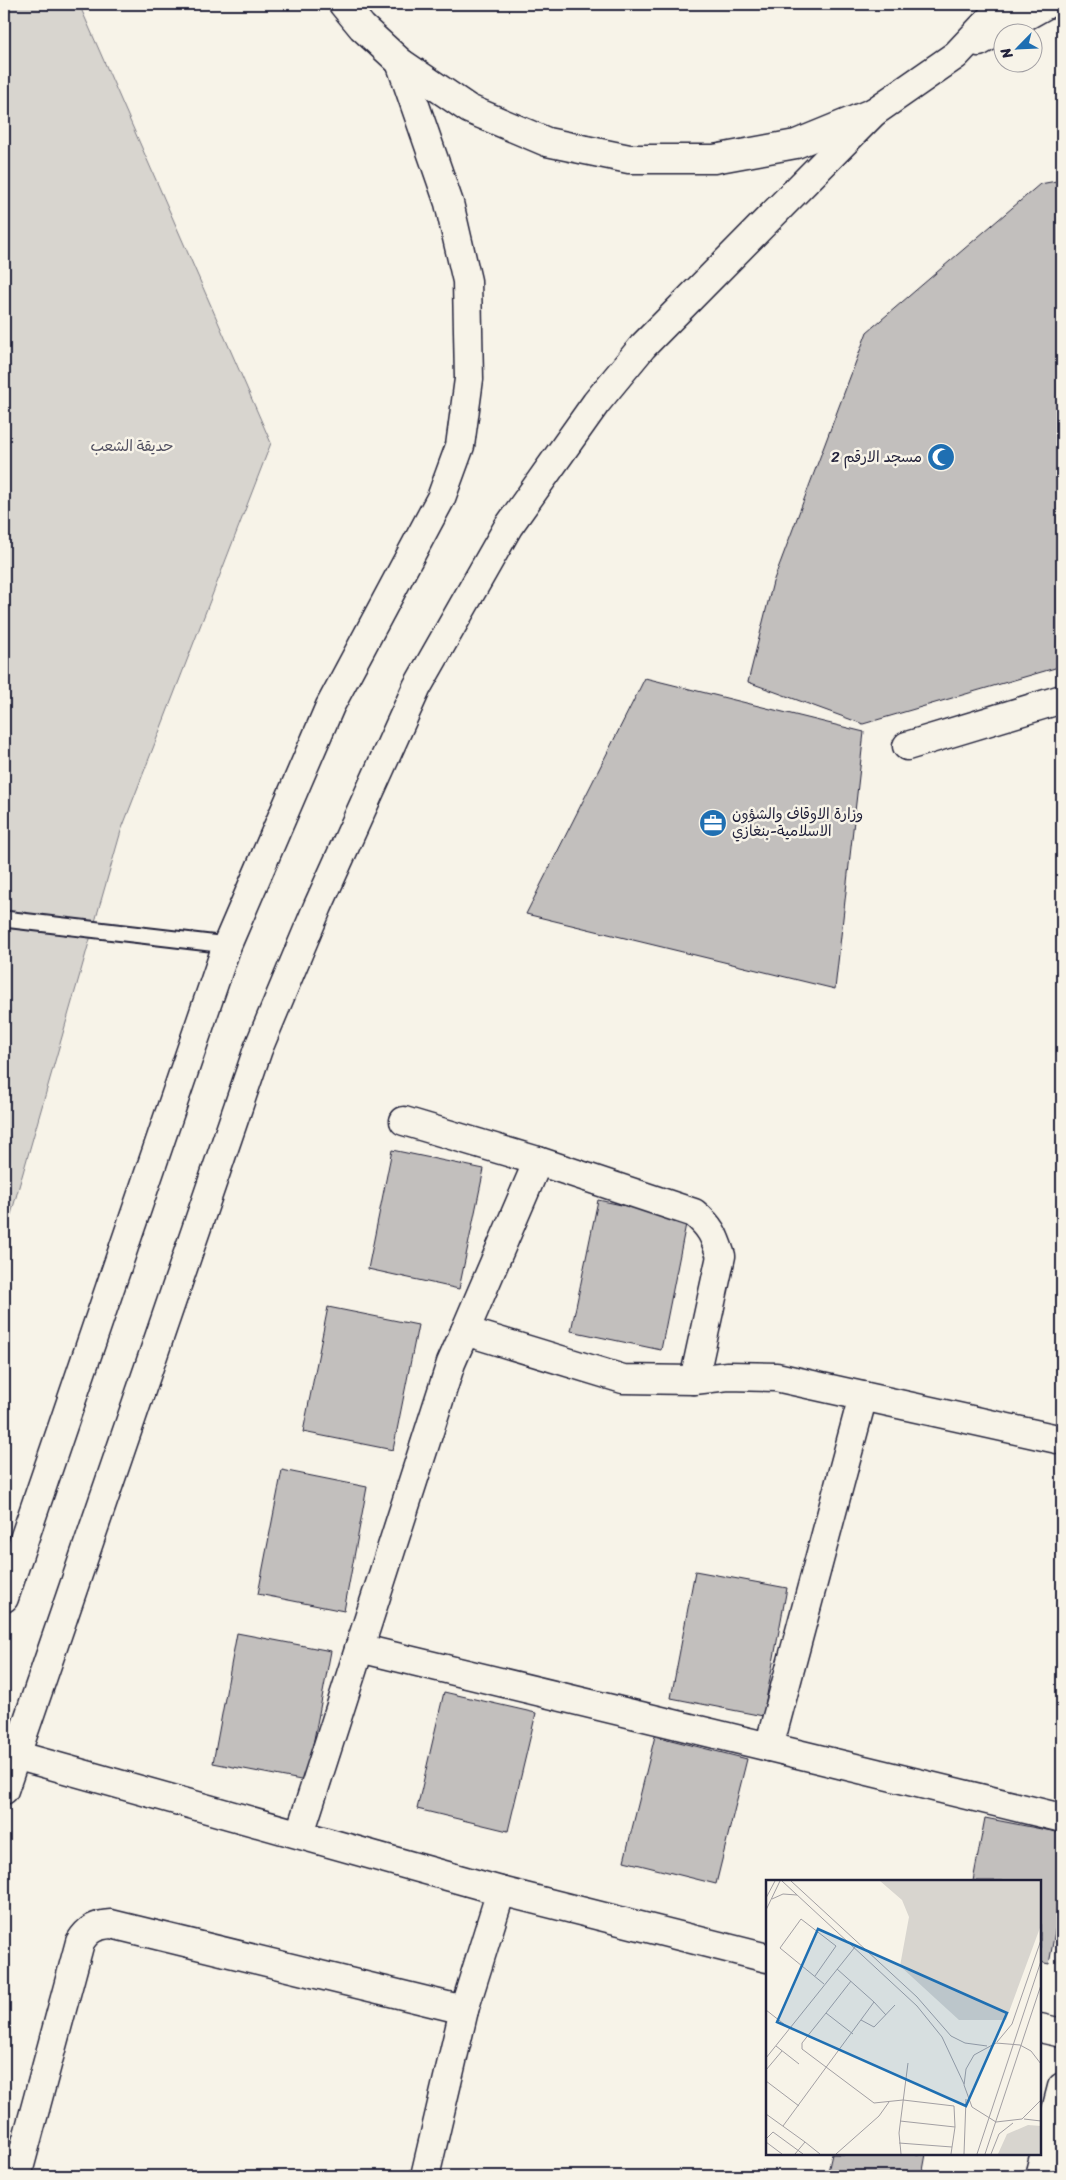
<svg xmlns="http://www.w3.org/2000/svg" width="1066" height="2180" viewBox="0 0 1066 2180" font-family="Sriracha,'Playpen Sans Arabic',sans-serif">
<rect width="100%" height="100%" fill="#f7f3e8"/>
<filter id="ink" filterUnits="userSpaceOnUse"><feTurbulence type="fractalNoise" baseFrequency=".02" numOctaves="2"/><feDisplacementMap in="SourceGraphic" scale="10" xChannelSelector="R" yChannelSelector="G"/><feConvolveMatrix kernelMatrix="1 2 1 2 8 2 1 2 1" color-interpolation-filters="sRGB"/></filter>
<g filter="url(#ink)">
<!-- green -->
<polygon fill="#d8d5cf" stroke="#7d7c85" points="4,4 79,4 271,443 121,831 6,1232 4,1233"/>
<!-- building -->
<g fill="#c2bfbd" stroke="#22223b">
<polygon points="1062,180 1062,666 863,724 748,682 773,582 867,332 1040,184"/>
<polygon points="645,678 864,732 835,989 526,914"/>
<polygon points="392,1150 484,1169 459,1289 368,1269"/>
<polygon points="598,1200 687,1219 661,1350 571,1331"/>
<polygon points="328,1307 418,1325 393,1450 303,1432"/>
<polygon points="282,1470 367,1487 344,1611 258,1594"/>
<polygon points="695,1571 787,1588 763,1716 671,1698"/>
<polygon points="237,1633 331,1651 306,1781 213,1763"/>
<polygon points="444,1692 536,1713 508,1831 417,1809"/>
<polygon points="655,1736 747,1759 716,1884 624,1861"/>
<polygon points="985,1818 1062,1833 1062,1893 1049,1964 1040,1962 1040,1881 973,1881"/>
<polygon points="832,2154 926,2154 922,2176 827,2176"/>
</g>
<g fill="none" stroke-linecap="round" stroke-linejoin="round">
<!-- service casing -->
<g stroke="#22223b" stroke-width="19">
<polyline id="service" points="4,919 227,945"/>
</g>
<!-- minor casing -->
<g stroke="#22223b" stroke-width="31">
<g id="minor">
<polyline points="907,746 1062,699"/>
<path d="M404,1121l134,40 156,52c17,14 20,22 27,43l-27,124"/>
<polyline points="465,1331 538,1161"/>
<polyline points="359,1648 769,1747 863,1396"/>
<polyline points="769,1747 1062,1818"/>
<polyline points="15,1755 501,1891 767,1958"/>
<polyline points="300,1833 451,1363 465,1331 623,1379 694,1380 728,1376 776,1377 1062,1440"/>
<polyline points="1040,2028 1062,2033"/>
<path d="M17,2176l63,-234c8,-13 16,-17 31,-18l353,86"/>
<polyline points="425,2176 464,2010 501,1891"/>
<polyline points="1039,2176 1062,2087"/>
</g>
</g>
<!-- primary casing -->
<g stroke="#22223b" stroke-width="31">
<g id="primary">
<polyline points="4,1598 227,945 330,706 441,498 460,446 469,379 467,281 449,203 400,62"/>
<polyline points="4,1790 258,1049 318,906 417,687 508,527 596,403 643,346 874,112"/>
</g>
</g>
<!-- trunk casing -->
<g stroke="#22223b" stroke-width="31">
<g id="trunk">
<polyline points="343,4 362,27 400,62 469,109 547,142 629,159 714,159 796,144 874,112 956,55 1004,4"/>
<polyline points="979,42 1047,4"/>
</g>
</g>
<!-- service -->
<use href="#service" stroke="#f7f3e8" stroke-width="15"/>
<!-- minor -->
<use href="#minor" stroke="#f7f3e8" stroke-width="28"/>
<!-- primary -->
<use href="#primary" stroke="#f7f3e8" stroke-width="28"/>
<!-- trunk -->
<use href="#trunk" stroke="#f7f3e8" stroke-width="28"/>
</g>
</g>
<!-- icons -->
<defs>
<g id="mosque-disc" transform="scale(1.4375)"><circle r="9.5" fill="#1f6fb2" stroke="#f7f3e8"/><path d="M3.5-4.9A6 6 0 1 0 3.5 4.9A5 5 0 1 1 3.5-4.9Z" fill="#fff"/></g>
<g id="office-disc" transform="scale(1.4375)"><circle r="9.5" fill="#1f6fb2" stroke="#f7f3e8"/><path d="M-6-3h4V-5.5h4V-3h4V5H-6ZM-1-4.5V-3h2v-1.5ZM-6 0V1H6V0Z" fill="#fff"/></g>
</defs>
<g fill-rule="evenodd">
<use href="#mosque-disc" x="941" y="457"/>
<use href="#office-disc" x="713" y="823"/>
</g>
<g text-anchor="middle" stroke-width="5" stroke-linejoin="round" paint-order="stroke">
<!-- park labels -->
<g font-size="15" fill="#504f60" stroke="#f7f3e8">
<text x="132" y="451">حديقة الشعب</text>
</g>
<!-- poi labels -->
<g font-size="15" fill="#22223b" stroke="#f7f3e8" text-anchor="end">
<text x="922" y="462">مسجد الارقم 2</text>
<text x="732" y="819" text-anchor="start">وزارة الاوقاف والشؤون<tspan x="732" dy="17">الاسلامية-بنغازي</tspan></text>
</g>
</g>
<!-- overview -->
<g transform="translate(766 1880)">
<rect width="275" height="275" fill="#f7f3e8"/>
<path d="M114,1h161v44l-35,95h-47l-59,-54 9,-49 -7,-17zM262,245l13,1v28h-43l9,-20z" fill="#d8d5cf"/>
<path fill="none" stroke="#a29fa3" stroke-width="1" d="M16,1l135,125 25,31 22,47M25,1l126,116 34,39 14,7 22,3M0,18l9,-17M6,19l11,-5 14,1M0,30l14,-29M49,96l21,-30 -35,-27 -21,29 44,36M85,101l-25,32 27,21M108,122l12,13M0,130l23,18M60,133l-24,30v6l72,54 29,-3 51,6 1,21 -4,27M95,140l13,7 21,-22M275,144v30M231,162l15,-18 29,-84M10,166l23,18M0,178l89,-111M275,184l-10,-13 -11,-6 -24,-2 -22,12 -8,14 -2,16 8,22 24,15 26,-3 19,-19M0,190l16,-19M0,201l33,25M0,234l39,28 -10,12M258,239l17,2M134,241l55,6M17,246l91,-124 -37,-33M0,259l7,-7 30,22M0,262l16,12M39,262l15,12M133,263l53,4M70,274l43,-38 10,-14M135,274l-2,-21 9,-70M198,274l2,-55M211,274l64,-193M219,274l56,-169M225,274l8,-20 14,-11"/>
<path fill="#1f6fb2" fill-opacity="0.15" stroke="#1f6fb2" stroke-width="2.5" d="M52,49l189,84 -41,93 -189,-84z"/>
<rect width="275" height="275" fill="none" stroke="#22223b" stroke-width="2.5"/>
</g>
<!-- margin -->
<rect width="1066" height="2180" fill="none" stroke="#f7f3e8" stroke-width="20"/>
<rect x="10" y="10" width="1046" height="2160" fill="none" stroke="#22223b" stroke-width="2" filter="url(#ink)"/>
<!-- north arrow -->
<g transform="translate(1018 48) rotate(246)"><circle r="24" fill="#f7f3e8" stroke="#a29fa3"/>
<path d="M0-4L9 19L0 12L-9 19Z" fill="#1f6fb2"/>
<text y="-8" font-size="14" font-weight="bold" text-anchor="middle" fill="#22223b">N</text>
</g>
</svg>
